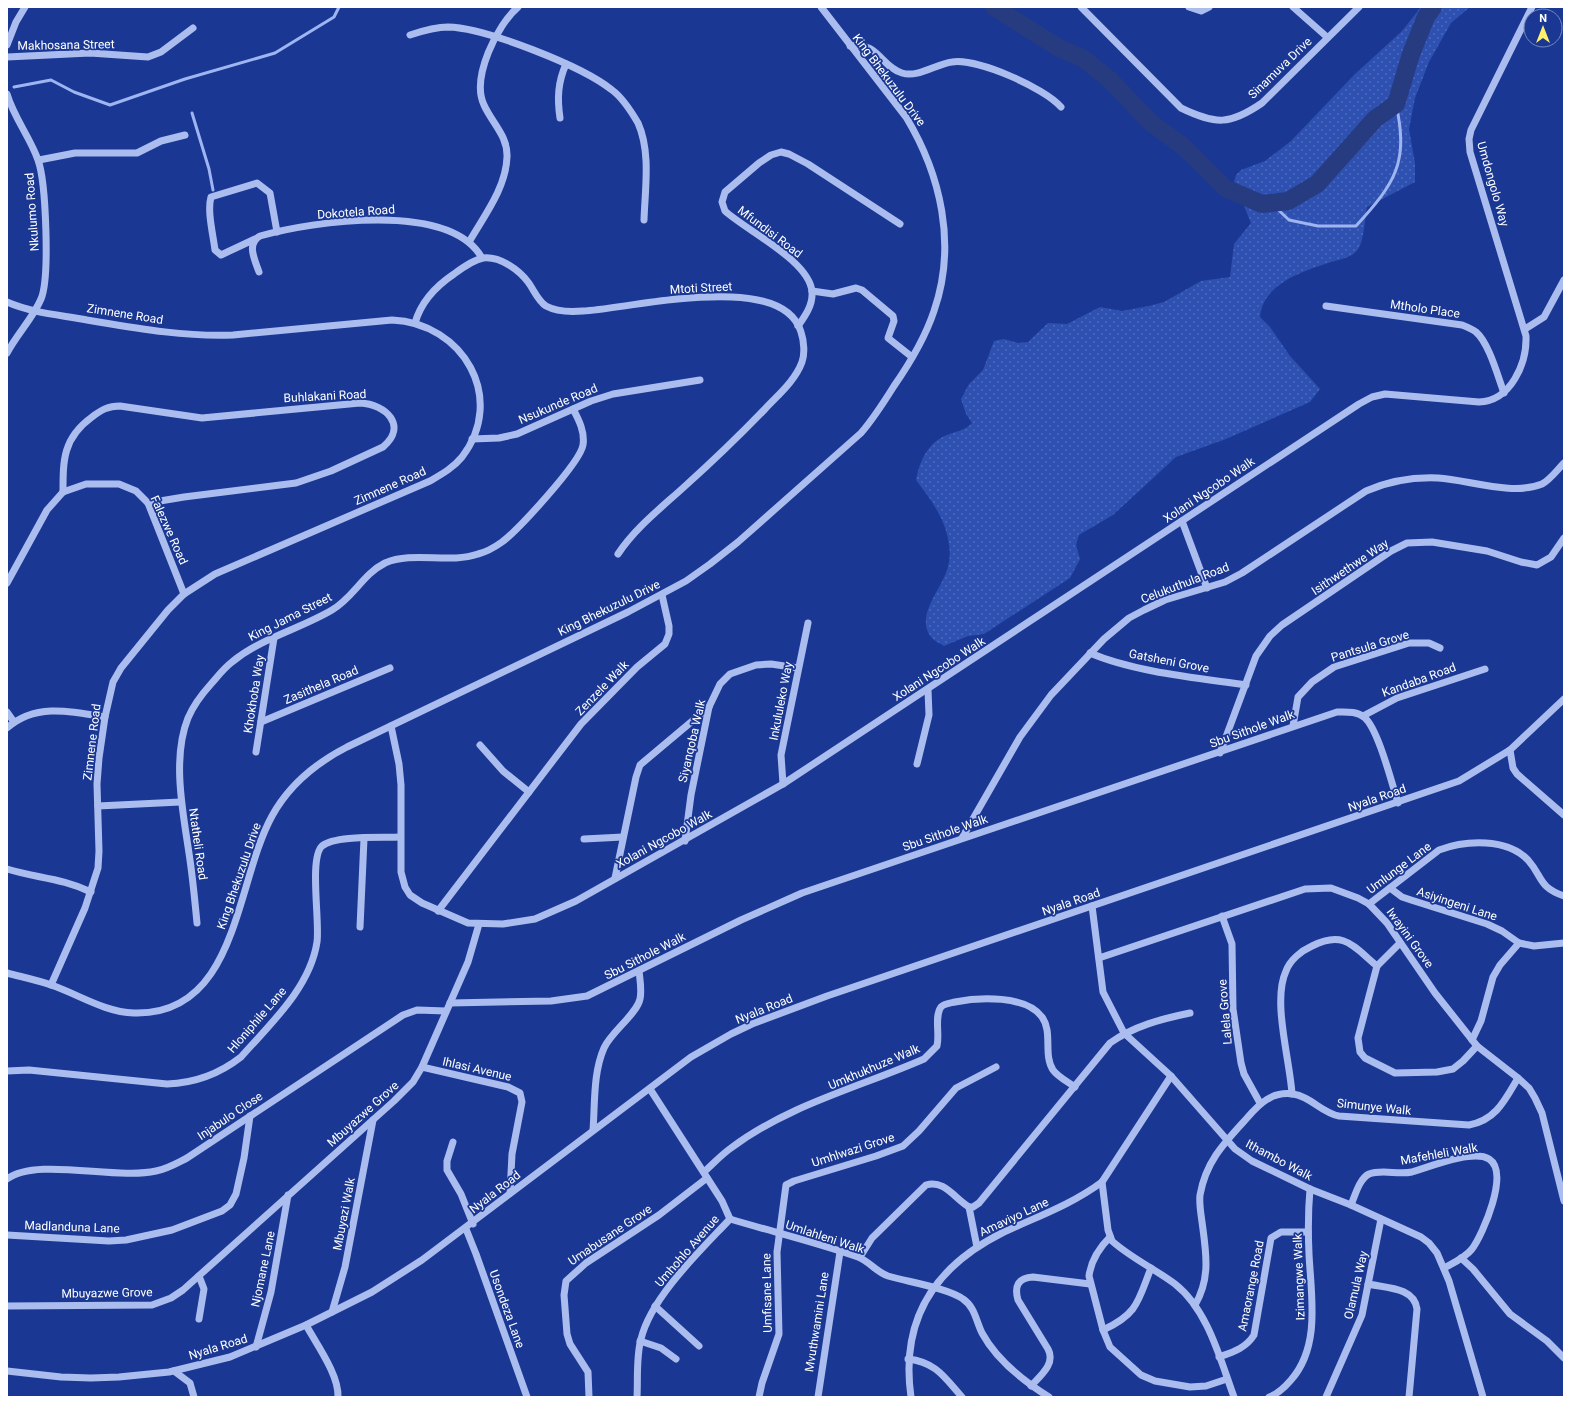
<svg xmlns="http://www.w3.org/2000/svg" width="1571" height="1404" viewBox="0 0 1571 1404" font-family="Roboto,sans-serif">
<defs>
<pattern id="grass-dots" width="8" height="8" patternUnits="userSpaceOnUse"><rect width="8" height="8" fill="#2d50b1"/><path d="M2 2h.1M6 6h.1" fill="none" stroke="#4c6abd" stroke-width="1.8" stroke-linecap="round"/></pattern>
</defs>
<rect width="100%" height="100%" fill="#1a3893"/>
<!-- grass -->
<path fill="url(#grass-dots)" d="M1421,7h49l-19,16 -22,39 -14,36 -6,31 6,34v19l-48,25c-2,10 -3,35 -9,42 -6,9 -17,10 -27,13 -27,9 -68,21 -71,55l10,10 20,29 30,33 -10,13 -84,37 -50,18 -63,58 -34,20 -3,10 4,14 -10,19 -86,56 -16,2 -24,10c-4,-3 -10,-5 -13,-9 -17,-22 13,-50 17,-71 2,-6 2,-15 1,-21 -3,-26 -18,-45 -33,-65 4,-19 11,-37 31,-45 10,-4 17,-4 25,-12l-6,-9 -5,-15 8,-15 14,-14 11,-29 10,-2 14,4 10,-1 20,-19 19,1 33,-17 22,4 27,-5 15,-4 37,-21 29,-4 4,-33 17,-21 -17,-41 2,-7 5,-5 24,-9 26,-20 63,-66 48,-44z"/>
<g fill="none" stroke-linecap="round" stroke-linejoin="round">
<!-- stream -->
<g stroke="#9eb5f1" stroke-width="3">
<polyline points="14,87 51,80 74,92 110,105 185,79 275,53 334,17 339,7"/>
<polyline points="192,113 209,169 213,190"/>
<path d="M1271,203l18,17 29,6h38c39,-43 53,-63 40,-122"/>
</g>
<!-- river -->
<polyline stroke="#263b80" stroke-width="18" points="994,7 1059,48 1084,59 1110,80 1150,122 1185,148 1225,188 1262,204 1288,201 1317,184 1375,119 1396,104 1411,54 1426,17 1433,7"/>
<!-- minor -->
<g stroke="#abbdef" stroke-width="7">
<path d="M1081,7l100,101c35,17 49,17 81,-5l97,-96"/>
<polyline points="1189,7 1201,11 1209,7"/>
<polyline points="1293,7 1327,37"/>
<path d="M410,35c12,-4 25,-8 38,-8 38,1 134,39 164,63 11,8 19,21 26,33 13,29 7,66 6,97"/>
<polyline points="7,45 16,22 25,7"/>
<path d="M850,46c28,-5 31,21 52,27 16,5 34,-9 50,-11 25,-4 93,26 109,45"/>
<polyline points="7,57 90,53 148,57 161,52 193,28"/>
<path d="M7,94c7,24 23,43 31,66 8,22 12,118 3,139 -8,19 -24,35 -34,54"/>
<path d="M560,118c-3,-20 -2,-36 6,-54"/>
<polyline points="39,160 75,153 137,153 161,141 185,135"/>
<path d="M255,239l-34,16 -6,-5c-2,-16 -8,-39 -4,-53l46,-14 13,10 7,39"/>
<path d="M469,242c15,-26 37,-54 38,-85 1,-21 -15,-34 -23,-52 -13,-27 13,-80 34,-98"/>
<path d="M259,272c-4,-12 -13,-28 1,-36 53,-15 190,-35 222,22"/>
<polyline points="812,291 833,294 856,288 862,290 893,316 894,321 888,338 912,357"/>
<path d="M7,302c25,11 54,13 80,18 48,8 97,17 146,15l159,-15c71,3 115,78 70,137 -9,11 -20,17 -32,24l-215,93 -31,20 -16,16 -47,58 -8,14 -8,35 -6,41 -2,26 2,67 -1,17 -13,40 -34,77"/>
<path d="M1326,306l136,19c5,2 10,4 14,7 13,11 22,45 28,61"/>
<path d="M415,323c6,-21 21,-37 39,-49 8,-6 19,-14 29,-16 17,-2 36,12 45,24 6,8 10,19 18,24 11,6 25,6 37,5 47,-2 199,-42 218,21 3,9 4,22 1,30 -7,19 -24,33 -37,47 -26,27 -53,53 -81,78 -23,21 -49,41 -66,67"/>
<path d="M798,326c7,-10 15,-21 14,-34 -2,-31 -65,-61 -87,-81l-3,-9 3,-10 34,-29 12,-8 10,-3 8,2 19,10 92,60"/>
<polyline points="1525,329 1544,317 1564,280"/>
<polyline points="472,439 499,438 517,434 591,401 613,394 700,380"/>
<path d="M63,492c0,-32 0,-54 29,-75 9,-7 16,-11 28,-11l82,12 158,-15c26,1 48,23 23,44l-52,24 -35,12 -112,14 -36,6"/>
<polyline points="1182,521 1207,588"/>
<polyline points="7,583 47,510 63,492 86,484 119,484 136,491 148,503 184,594"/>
<path d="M1090,653c44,19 108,25 156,32"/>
<polyline points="7,712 14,722"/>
<polyline points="1363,716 1397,698 1485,669"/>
<polyline points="261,722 390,668"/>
<path d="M391,726l8,38 2,21v87l4,15 5,8 12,8 46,20 35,1 32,-5 41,-18 207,-117 576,-380 13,-7 13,-3 94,8c32,-1 48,-39 47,-66l-56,-184 -1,-13 2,-9 61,-123"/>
<polyline points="1293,726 1298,697 1312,682 1334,667 1409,643 1429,643 1440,648"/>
<path d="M7,728c28,-25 64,-17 98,-11"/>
<polyline points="480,745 503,771 529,792"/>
<polyline points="1510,750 1513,768 1517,774 1564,815"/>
<polyline points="256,752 274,638"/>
<polyline points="1220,753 1256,656 1270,636 1282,625 1391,551 1407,543 1432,542 1487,551 1521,562 1537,565 1551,557 1564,538"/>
<polyline points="917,764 929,715 928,690"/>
<polyline points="783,784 781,755 808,623"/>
<polyline points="98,806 180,802"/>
<path d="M962,838l58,-101 31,-42 53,-56 25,-21 15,-8 21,-10 60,-18 17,-9 124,-82c23,-10 47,-14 72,-13 31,2 75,18 104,6 8,-4 16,-15 22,-21"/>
<polyline points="584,839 623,837"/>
<polyline points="685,841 691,795 709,707 720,684 730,674 756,665 771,664 798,668"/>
<path d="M7,869c29,9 55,9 84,23"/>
<polyline points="615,878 636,777 640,765 709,707"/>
<polyline points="1390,888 1402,897 1411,900 1487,924 1502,931 1519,943 1534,946 1564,943"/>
<path d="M1369,904l70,-54c27,-10 68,-12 89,10 15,17 10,27 36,36"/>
<polyline points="1092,906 1103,992 1124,1033 1171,1076 1235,1149 1252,1161 1310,1189 1351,1205 1421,1237 1429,1243 1437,1253 1449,1281 1483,1397"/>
<polyline points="438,911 581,724 637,667 665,644 669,634 669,626 662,595"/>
<polyline points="1222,916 1232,944 1233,1009 1241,1063 1244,1074 1260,1103"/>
<path d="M197,923c-2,-21 -4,-42 -7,-63 -6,-43 -19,-100 -2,-142 5,-12 14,-24 23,-34 7,-8 13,-16 21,-22 29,-24 68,-33 100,-52 21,-12 31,-36 53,-47 28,-12 64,1 93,-9 8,-2 17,-7 24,-12 16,-12 78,-79 81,-97 2,-13 -4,-25 -10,-36"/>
<polyline points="360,927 364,839"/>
<polyline points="1400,943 1377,966 1358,1038 1360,1052 1365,1058 1395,1073 1437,1072 1453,1069 1463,1061 1477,1046"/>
<polyline points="1099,958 1305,889 1331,888 1358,898 1369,904 1387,923 1435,993 1477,1046 1518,1078 1529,1088 1535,1098 1542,1113 1564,1201"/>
<path d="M7,973c15,4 30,7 44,12 27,9 53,27 83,28 104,3 101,-130 138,-197 17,-31 44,-53 75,-69l281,-135 58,-31 24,-17 28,-22 123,-109c13,-15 23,-31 33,-47 16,-23 31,-48 40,-75 23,-66 7,-136 -28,-194l-85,-110"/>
<path d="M450,1003l101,-2 36,-5 154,-76 61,-27 535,-181c9,0 20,-1 27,5 14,11 28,67 34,86"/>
<polyline points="1472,1040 1481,1021 1493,977 1500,965 1519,943"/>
<polyline points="422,1067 508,1087 520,1093 522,1102 512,1154 510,1193"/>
<path d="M7,1071l22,-1 138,14c28,-1 51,-9 74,-27 29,-33 69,-69 76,-115 3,-20 -8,-84 5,-96 13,-11 61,-8 78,-9"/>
<polyline points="650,1089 722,1201 730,1219"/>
<path d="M1292,1094c-2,-34 -20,-93 -6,-123 4,-11 15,-20 26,-25 32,-16 41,0 65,20"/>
<path d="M593,1130c2,-26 0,-57 11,-82 7,-16 33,-34 36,-49 2,-9 0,-19 -1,-28"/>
<polyline points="453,1142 447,1161 447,1170 461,1194 473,1224"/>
<path d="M704,1172c9,-8 17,-17 27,-24 57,-43 129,-61 193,-89l13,-13c3,-12 -3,-29 4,-39 4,-4 10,-4 14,-5 24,-5 71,-7 87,15 11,15 1,38 11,53 5,7 15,12 22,17"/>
<path d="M7,1179c30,-22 108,1 149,-8 11,-2 21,-8 31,-13l216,-143 14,-5 29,1"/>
<path d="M1102,1182l6,48 4,11c19,17 43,28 63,43 33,26 45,75 59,113"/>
<path d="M1351,1205c4,-9 8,-26 18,-31 13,-5 29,1 43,-2 17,-5 61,-23 77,-13 21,13 -6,75 -17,90 -7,9 -19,14 -28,19"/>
<polyline points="969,1207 977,1247"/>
<path d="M730,1219c43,13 86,23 128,38 11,4 18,15 30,19 20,6 60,12 75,23 12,8 13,22 19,34 14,26 43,49 67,64"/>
<polyline points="466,1229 476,1254 527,1397"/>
<polyline points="7,1235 109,1241 126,1240 172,1230 222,1211 230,1205 236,1194 244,1158 250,1116"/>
<path d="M1110,1237c-11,11 -19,24 -21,39l14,54 7,17 31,28 14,6 35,6 16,-1 21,-7"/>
<path d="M860,1257l12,-19 54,-53c18,-6 29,14 43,22h4l6,-4 131,-160c24,-17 51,-24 80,-30"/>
<polyline points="1461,1258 1473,1269 1510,1314 1547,1341 1564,1358"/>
<polyline points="199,1276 204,1289 199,1319"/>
<path d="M1368,1284c18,4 46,3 49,25l-8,88"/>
<path d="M1195,1305c16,-27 11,-53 7,-83 -1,-8 -3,-18 -2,-27 6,-34 25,-53 47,-77 12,-14 25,-27 46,-24 17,2 29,19 46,22l130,9c27,-5 36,-25 49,-47"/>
<polyline points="7,1306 152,1305 171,1298 183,1290 394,1101 413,1082 422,1067 468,962 479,924"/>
<polyline points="655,1306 699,1346"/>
<polyline points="332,1312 345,1267 373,1120"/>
<path d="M306,1325c11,20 33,50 32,72"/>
<path d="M1103,1330c35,-16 35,-29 48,-62"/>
<polyline points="640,1341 661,1348 676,1359"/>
<polyline points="256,1347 271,1292 288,1195"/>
<path d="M1219,1357c14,-5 27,-9 35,-22l17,-97 10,-6h27"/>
<path d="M908,1359c28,3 37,19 54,38"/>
<polyline points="7,1371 61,1377 91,1378 119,1377 169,1372 230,1357 306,1325 372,1292 422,1260 691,1057 731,1034 752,1024 827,996 1459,781 1510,750 1564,699"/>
<polyline points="174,1371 190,1383 194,1397"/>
<path d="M1031,1386c9,-10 25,-22 17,-37l-30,-49c-4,-14 0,-22 15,-23l57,7"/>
<polyline points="589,1397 588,1372 570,1344 567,1334 564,1295 566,1281 586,1263 659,1215 707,1178"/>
<path d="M637,1397c1,-19 -1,-40 4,-58 10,-42 60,-89 89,-120"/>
<polyline points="759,1397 762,1383 779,1334 777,1252 786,1185 794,1181 876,1156 903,1146 919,1131 956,1088 996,1067"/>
<polyline points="818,1397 840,1252"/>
<path d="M911,1397c-11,-77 23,-130 91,-164 34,-16 69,-28 100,-51l69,-106"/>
<path d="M1269,1397c9,-3 16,-10 22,-17 30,-34 20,-85 18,-126 -1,-22 -1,-43 1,-65"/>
<polyline points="1326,1397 1362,1315 1381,1219"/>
</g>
</g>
<g text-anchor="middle" stroke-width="3.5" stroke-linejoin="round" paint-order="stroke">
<!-- street labels -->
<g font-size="12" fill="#fff" stroke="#1a3893">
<text transform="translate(66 45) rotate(-1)" y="4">Makhosana Street</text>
<text transform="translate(1280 68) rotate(-44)" y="4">Sinamuva Drive</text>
<text transform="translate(889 80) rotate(53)" y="4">King Bhekuzulu Drive</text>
<text transform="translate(1493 184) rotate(74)" y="4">Umdongolo Way</text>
<text transform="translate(32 212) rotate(-94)" y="4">Nkulumo Road</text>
<text transform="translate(356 212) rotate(-4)" y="4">Dokotela Road</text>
<text transform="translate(770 232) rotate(37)" y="4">Mfundisi Road</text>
<text transform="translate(701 288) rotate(-3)" y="4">Mtoti Street</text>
<text transform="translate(1425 309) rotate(8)" y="4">Mtholo Place</text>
<text transform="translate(125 314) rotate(9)" y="4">Zimnene Road</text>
<text transform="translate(325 396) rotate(-3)" y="4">Buhlakani Road</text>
<text transform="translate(558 404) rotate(-23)" y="4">Nsukunde Road</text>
<text transform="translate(390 486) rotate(-24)" y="4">Zimnene Road</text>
<text transform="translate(1209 490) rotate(-34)" y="4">Xolani Ngcobo Walk</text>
<text transform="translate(169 530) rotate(66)" y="4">Falezwe Road</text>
<text transform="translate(1350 567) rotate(-34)" y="4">Isithwethwe Way</text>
<text transform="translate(1185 583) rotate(-21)" y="4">Celukuthula Road</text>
<text transform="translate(609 608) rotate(-26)" y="4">King Bhekuzulu Drive</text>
<text transform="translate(290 617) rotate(-27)" y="4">King Jama Street</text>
<text transform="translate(1370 646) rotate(-17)" y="4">Pantsula Grove</text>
<text transform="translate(1169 661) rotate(11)" y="4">Gatsheni Grove</text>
<text transform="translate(939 669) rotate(-33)" y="4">Xolani Ngcobo Walk</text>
<text transform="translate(1419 680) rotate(-20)" y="4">Kandaba Road</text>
<text transform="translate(321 685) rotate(-23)" y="4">Zasithela Road</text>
<text transform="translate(602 688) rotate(-46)" y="4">Zenzele Walk</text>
<text transform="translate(254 694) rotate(-81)" y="4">Khokhoba Way</text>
<text transform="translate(781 701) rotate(-79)" y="4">Inkululeko Way</text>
<text transform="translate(1252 729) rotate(-20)" y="4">Sbu Sithole Walk</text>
<text transform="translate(692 741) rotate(-77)" y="4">Siyanqoba Walk</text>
<text transform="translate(92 742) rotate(-83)" y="4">Zimnene Road</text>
<text transform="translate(1377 798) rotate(-19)" y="4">Nyala Road</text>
<text transform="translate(945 833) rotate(-19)" y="4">Sbu Sithole Walk</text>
<text transform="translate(664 839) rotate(-29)" y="4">Xolani Ngcobo Walk</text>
<text transform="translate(198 844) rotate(82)" y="4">Ntatheli Road</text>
<text transform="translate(1399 868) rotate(-37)" y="4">Umlunge Lane</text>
<text transform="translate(239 876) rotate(-71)" y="4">King Bhekuzulu Drive</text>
<text transform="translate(1071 902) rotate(-19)" y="4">Nyala Road</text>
<text transform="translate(1457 904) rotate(18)" y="4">Asiyingeni Lane</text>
<text transform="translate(1410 938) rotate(54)" y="4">Iwayini Grove</text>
<text transform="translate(645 956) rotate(-27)" y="4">Sbu Sithole Walk</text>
<text transform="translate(764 1009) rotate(-22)" y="4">Nyala Road</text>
<text transform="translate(1225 1012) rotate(-95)" y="4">Lalela Grove</text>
<text transform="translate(257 1020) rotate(-49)" y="4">Hloniphile Lane</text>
<text transform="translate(874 1067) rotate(-23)" y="4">Umkhukhuze Walk</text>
<text transform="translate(477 1069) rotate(13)" y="4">Ihlasi Avenue</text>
<text transform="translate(1374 1107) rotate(6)" y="4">Simunye Walk</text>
<text transform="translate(363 1114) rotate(-42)" y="4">Mbuyazwe Grove</text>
<text transform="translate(230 1116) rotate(-34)" y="4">Injabulo Close</text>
<text transform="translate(853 1150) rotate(-18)" y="4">Umhlwazi Grove</text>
<text transform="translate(1439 1154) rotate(-10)" y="4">Mafehleli Walk</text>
<text transform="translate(1279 1160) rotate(28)" y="4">Ithambo Walk</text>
<text transform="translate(495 1192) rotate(-38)" y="4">Nyala Road</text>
<text transform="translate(344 1214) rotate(-79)" y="4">Mbuyazi Walk</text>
<text transform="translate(1014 1217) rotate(-25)" y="4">Amaviyo Lane</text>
<text transform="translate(72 1227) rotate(2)" y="4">Madlanduna Lane</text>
<text transform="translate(610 1235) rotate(-34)" y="4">Umabusane Grove</text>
<text transform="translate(825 1237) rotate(18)" y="4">Umlahleni Walk</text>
<text transform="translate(687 1251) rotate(-49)" y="4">Umhohlo Avenue</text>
<text transform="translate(263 1269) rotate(-78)" y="4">Njomane Lane</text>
<text transform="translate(1299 1277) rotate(-92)" y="4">Izimangwe Walk</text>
<text transform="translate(1356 1285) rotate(-77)" y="4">Olamula Way</text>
<text transform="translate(1251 1286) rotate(-79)" y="4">Amaorange Road</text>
<text transform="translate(107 1293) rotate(-1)" y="4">Mbuyazwe Grove</text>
<text transform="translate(767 1293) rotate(-91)" y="4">Umfisane Lane</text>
<text transform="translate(507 1309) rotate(70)" y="4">Usondeza Lane</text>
<text transform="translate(817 1322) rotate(-81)" y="4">Mvuthwamini Lane</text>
<text transform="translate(218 1347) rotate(-17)" y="4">Nyala Road</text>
</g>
</g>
<!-- border -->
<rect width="1571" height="1404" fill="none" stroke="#ffffff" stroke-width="16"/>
<!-- north arrow -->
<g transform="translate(1543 28)"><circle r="19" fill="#1a3893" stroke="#7688be"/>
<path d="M0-3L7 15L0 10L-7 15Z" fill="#fff069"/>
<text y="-6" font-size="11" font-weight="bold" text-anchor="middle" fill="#ffffff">N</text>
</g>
</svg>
